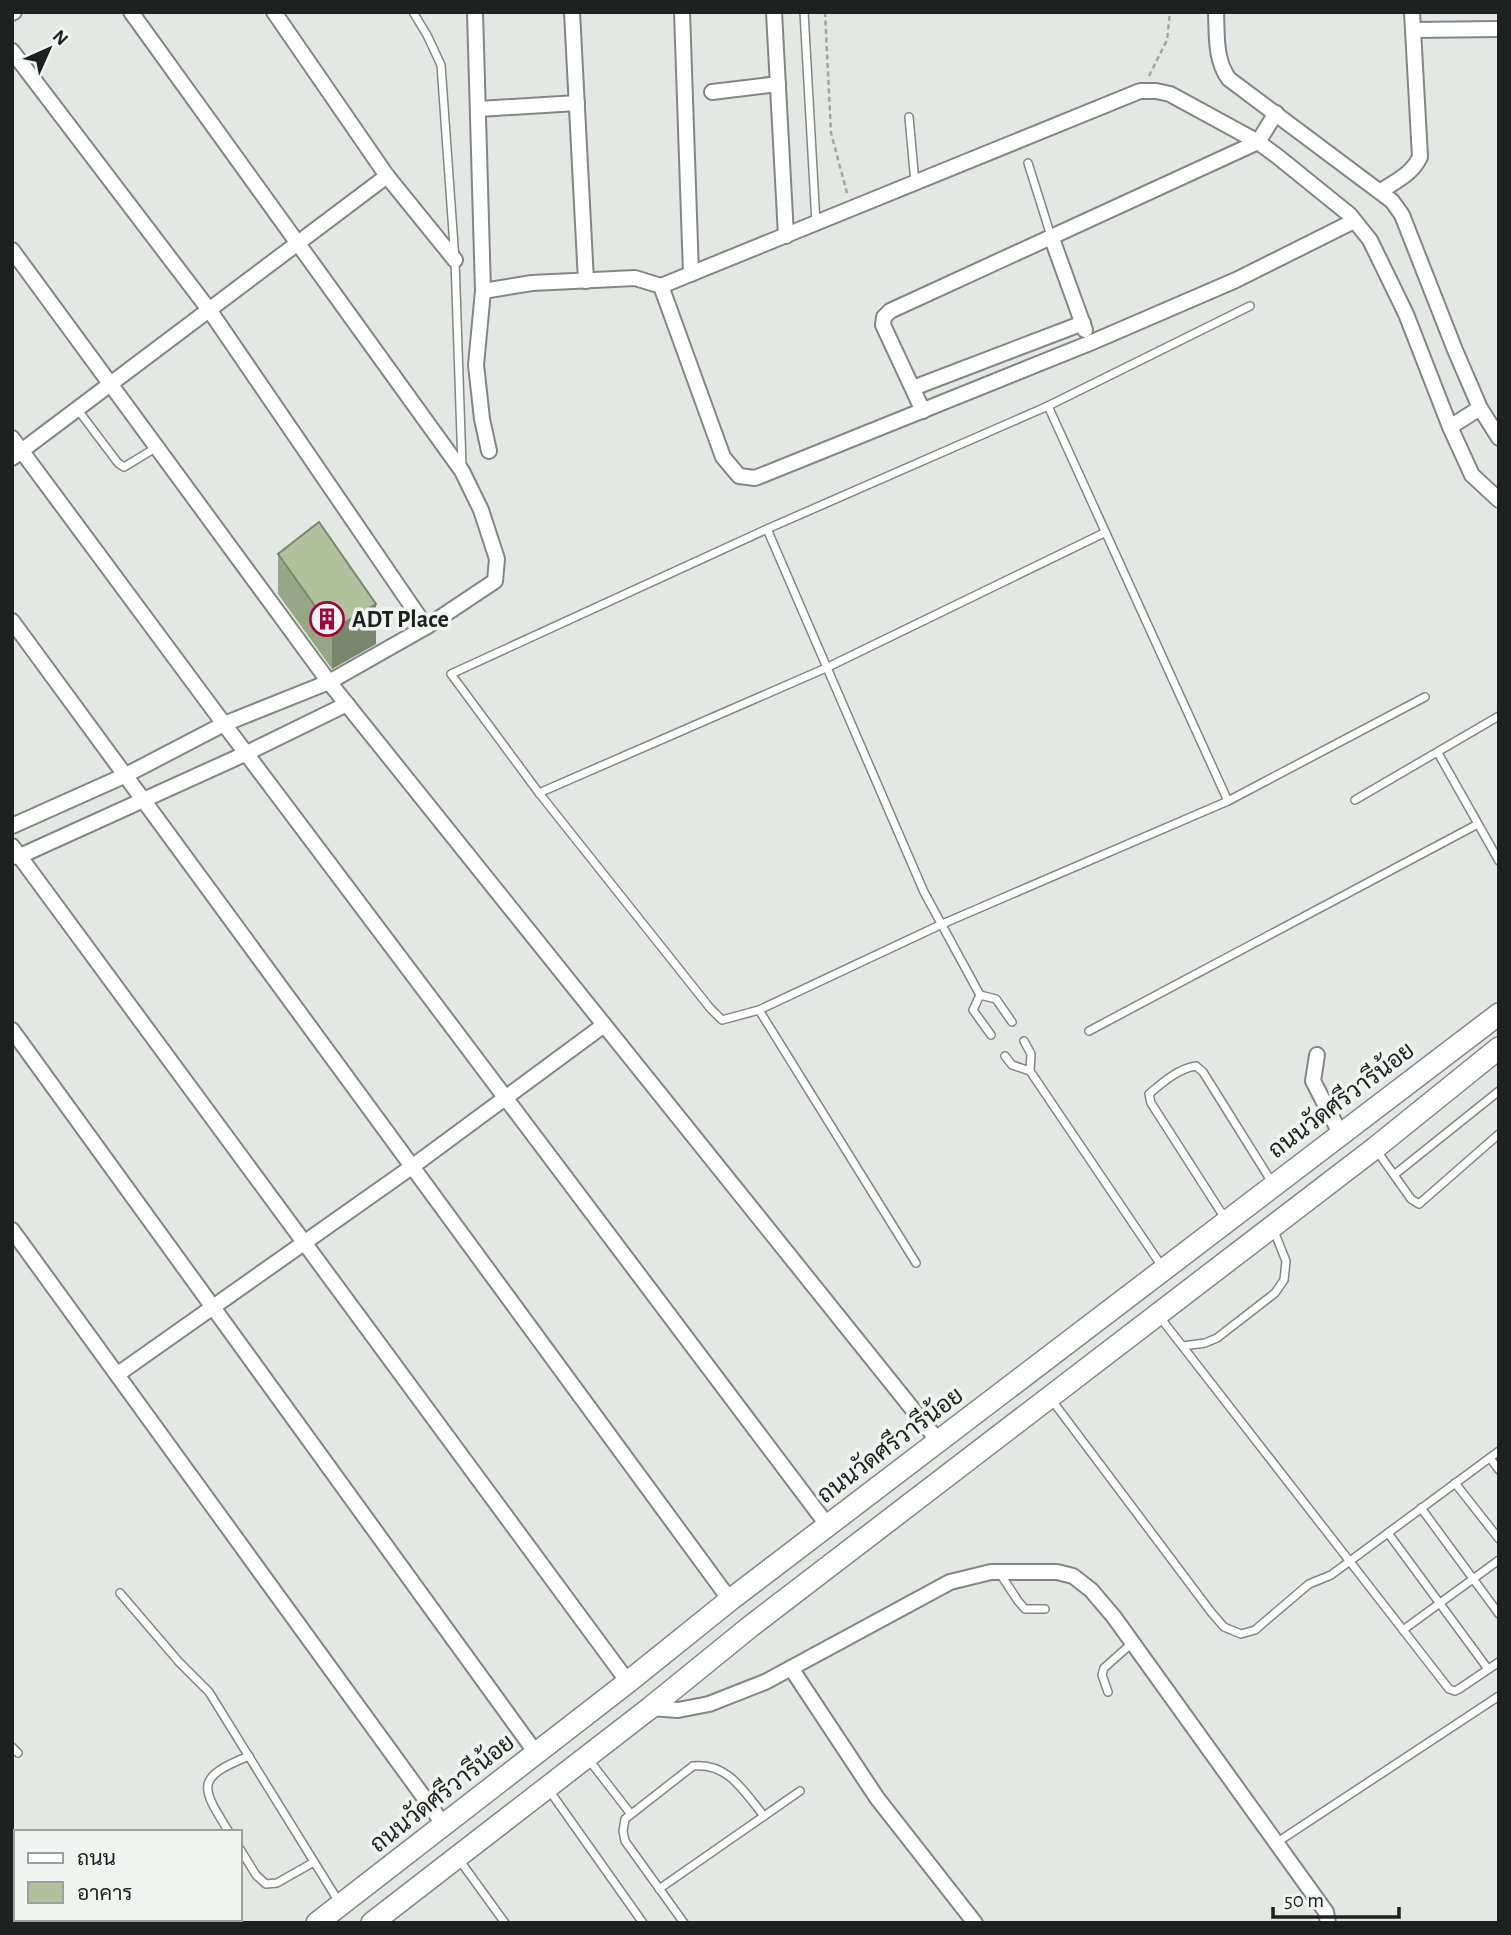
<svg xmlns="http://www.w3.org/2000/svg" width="1511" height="1935" viewBox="0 0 1511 1935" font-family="'Alegreya Sans',Sarabun,sans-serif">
<rect width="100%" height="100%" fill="#e4e8e5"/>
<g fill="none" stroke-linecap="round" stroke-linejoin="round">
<!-- lane casing -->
<g stroke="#838784" stroke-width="10">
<g id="lane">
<polyline points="413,12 427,35 441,65 455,260 462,466"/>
<polyline points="804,12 816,223"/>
<polyline points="909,117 915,183"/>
<polyline points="1028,163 1051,236"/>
<polygon points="1048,406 1228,801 940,925 759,1010 722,1020 710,1008 539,793 451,674 767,529"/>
<polyline points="1048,406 1250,306"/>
<polyline points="78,410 118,463 124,467 157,447"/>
<polyline points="767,529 924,892 980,995"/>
<polyline points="1438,753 1499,861"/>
<polyline points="539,793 826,668 1104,533"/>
<polyline points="1355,800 1499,716"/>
<polyline points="1228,801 1425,697"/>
<polyline points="759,1010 916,1263"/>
<polyline points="1089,1031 1476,825"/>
<polyline points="991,1035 973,1010 980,995 996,999 1012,1022"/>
<polyline points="1005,1056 1012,1065 1030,1071 1031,1054 1024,1041"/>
<polyline points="1030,1071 1163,1268"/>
<polyline points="1377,1151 1411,1199 1419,1204 1499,1134"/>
<polyline points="1394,1175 1499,1091"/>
<path d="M1226,1220l-75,-117 -2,-9c13,-11 30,-26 47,-28l7,6 70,112"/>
<polyline points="1159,1316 1449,1689 1455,1691 1459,1689 1499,1662"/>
<polyline points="1183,1346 1205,1343 1217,1338 1275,1293 1284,1280 1286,1261 1274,1231"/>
<polyline points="1051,1399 1211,1612 1224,1627 1241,1634 1255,1630 1309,1584 1331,1575 1499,1451"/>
<polyline points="1490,1458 1499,1470"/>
<polyline points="1455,1483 1499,1539"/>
<polyline points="1421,1508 1499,1614"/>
<polyline points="1388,1533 1488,1669"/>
<polyline points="999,1572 1018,1601 1025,1609 1045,1609"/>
<polyline points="120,1593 179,1662 209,1692 339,1902"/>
<polyline points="1403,1630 1499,1560"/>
<polyline points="1108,1692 1102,1675 1104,1668 1131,1644"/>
<polyline points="12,1747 18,1753"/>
<polyline points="589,1760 630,1813"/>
<polyline points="549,1790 643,1923"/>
<path d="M229,1832c-28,-45 -35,-54 20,-76"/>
<polyline points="1276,1843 1499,1696"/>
<polyline points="240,1849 256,1875 266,1884 277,1883 314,1862"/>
<polyline points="458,1858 505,1923"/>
<polyline points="659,1889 800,1791"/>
<path d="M684,1923l-59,-82 -2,-10 2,-12 68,-53c35,-4 51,26 71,50"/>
</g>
</g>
<!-- street casing -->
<g stroke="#838784" stroke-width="18">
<g id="street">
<polyline points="274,12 387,176 455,260"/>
<polyline points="475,12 483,291 476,365 482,419 489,451"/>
<polyline points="572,12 586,281"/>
<polyline points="682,12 691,274"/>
<polyline points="774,12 786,236"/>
<path d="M1216,12c1,24 -1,48 13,67l163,122 10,14 53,135 25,58 19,30"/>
<polyline points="12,13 14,12"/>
<polyline points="1413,30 1499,29"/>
<polyline points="12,51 210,311 426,627"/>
<polyline points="712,92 778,84"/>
<polyline points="479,109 577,103"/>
<path d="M1381,191c15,-10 31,-17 39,-34l-8,-145"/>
<polyline points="1051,236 1085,330"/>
<polyline points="12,250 329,682 939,1442"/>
<polyline points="661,286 723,457 739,476 755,478 1090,343 1236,280 1354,221"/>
<polyline points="483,291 532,283 635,278 661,286 1140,91 1156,91 1170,94 1258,142 1277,156 1350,215 1370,240 1406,314 1450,427 1472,475 1499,500"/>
<polyline points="913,388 1083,323"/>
<polyline points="923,411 883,325 884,317 890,311 1258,142 1276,113"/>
<polyline points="1450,427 1480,408"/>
<polyline points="12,438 224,724 828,1526"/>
<polyline points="12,458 387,176"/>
<polyline points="12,621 730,1600"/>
<polyline points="12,826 126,775 224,724 329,682 426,627 495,581 497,559 481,510 462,471 131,12"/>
<polyline points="12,846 628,1682"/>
<polyline points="12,857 20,856 247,753 347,704"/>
<polyline points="12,1030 536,1753"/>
<polyline points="1317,1055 1313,1081 1340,1133"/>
<polyline points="12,1230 444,1825"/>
<polyline points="118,1374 413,1166 604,1025"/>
<polyline points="791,1668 877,1798 975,1923"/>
<polyline points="650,1708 678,1710 709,1704 765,1682 950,1582 991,1572 1057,1572 1073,1576 1091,1590 1114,1617 1326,1912 1328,1923"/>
</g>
</g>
<!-- secondary casing -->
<g stroke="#838784" stroke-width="24">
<g id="secondary">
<polyline points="317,1923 628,1682 730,1600 1499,1014"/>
<polyline points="372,1923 650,1708 751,1626 1375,1148 1499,1048"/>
</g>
</g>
<!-- path -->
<g stroke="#a2a6a3" stroke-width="2.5" stroke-dasharray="5 3.5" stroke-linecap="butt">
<polyline points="825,12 831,133 847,193"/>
<polyline points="1149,76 1167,40 1170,12"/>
</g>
<!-- lane -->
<use href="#lane" stroke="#fff" stroke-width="7"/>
<!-- street -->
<use href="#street" stroke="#fff" stroke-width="14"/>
<!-- secondary -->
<use href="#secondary" stroke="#fff" stroke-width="21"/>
</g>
<!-- wall -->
<polygon fill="#97a685" points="278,554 376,644 332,669 278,594"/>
<!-- shaded-wall -->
<polygon fill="#7b876c" points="376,604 376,644 332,669 332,630"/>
<!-- building -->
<polygon fill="#b0c19b" stroke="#7b876c" stroke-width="2" points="319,522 376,604 332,630 278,554"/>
<!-- icons -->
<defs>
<g id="building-ring" transform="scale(1.75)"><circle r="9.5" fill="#f1f5f2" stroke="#a2043d" stroke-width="1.5"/><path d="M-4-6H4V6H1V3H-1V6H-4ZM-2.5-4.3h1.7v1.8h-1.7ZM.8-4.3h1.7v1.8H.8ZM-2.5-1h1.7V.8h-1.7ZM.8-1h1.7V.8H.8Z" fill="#a2043d"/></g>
</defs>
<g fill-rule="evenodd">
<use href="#building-ring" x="327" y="619"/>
</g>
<g text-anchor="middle" stroke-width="7" stroke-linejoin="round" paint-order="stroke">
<!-- poi labels -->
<g font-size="24" font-weight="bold" fill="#1f2120" stroke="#f1f5f2" text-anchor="start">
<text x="352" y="627">ADT Place</text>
</g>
<!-- street labels -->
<g font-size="24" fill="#1f2120" stroke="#f1f5f2">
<text transform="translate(1341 1100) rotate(-37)" y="8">ถนนวัดศรีวารีน้อย</text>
<text transform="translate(890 1445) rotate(-37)" y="8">ถนนวัดศรีวารีน้อย</text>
<text transform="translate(442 1793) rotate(-38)" y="8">ถนนวัดศรีวารีน้อย</text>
</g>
</g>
<!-- border -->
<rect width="1511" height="1935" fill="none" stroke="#1f2120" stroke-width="28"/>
<!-- legend -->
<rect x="14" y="1830" width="228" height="91" fill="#f1f5f2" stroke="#9da09e" stroke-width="2"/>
<rect x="28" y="1853" width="35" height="10" fill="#ffffff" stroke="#9da09e" stroke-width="2"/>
<text x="77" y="1865" font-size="21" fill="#1f2120">ถนน</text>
<rect x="28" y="1882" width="35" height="21" fill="#b0c19b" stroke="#9da09e" stroke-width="2"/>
<text x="77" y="1900" font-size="21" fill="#1f2120">อาคาร</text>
<!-- north arrow -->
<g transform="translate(49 49) rotate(45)" stroke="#f1f5f2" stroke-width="5" paint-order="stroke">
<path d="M0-5L12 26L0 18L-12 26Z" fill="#1f2120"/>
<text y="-10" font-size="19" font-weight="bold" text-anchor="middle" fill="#1f2120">N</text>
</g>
<!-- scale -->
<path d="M1273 1907v10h126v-10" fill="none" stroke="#1f2120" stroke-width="3.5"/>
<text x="1284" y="1907" font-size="21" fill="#1f2120" stroke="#f1f5f2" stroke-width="5" paint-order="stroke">50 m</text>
</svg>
